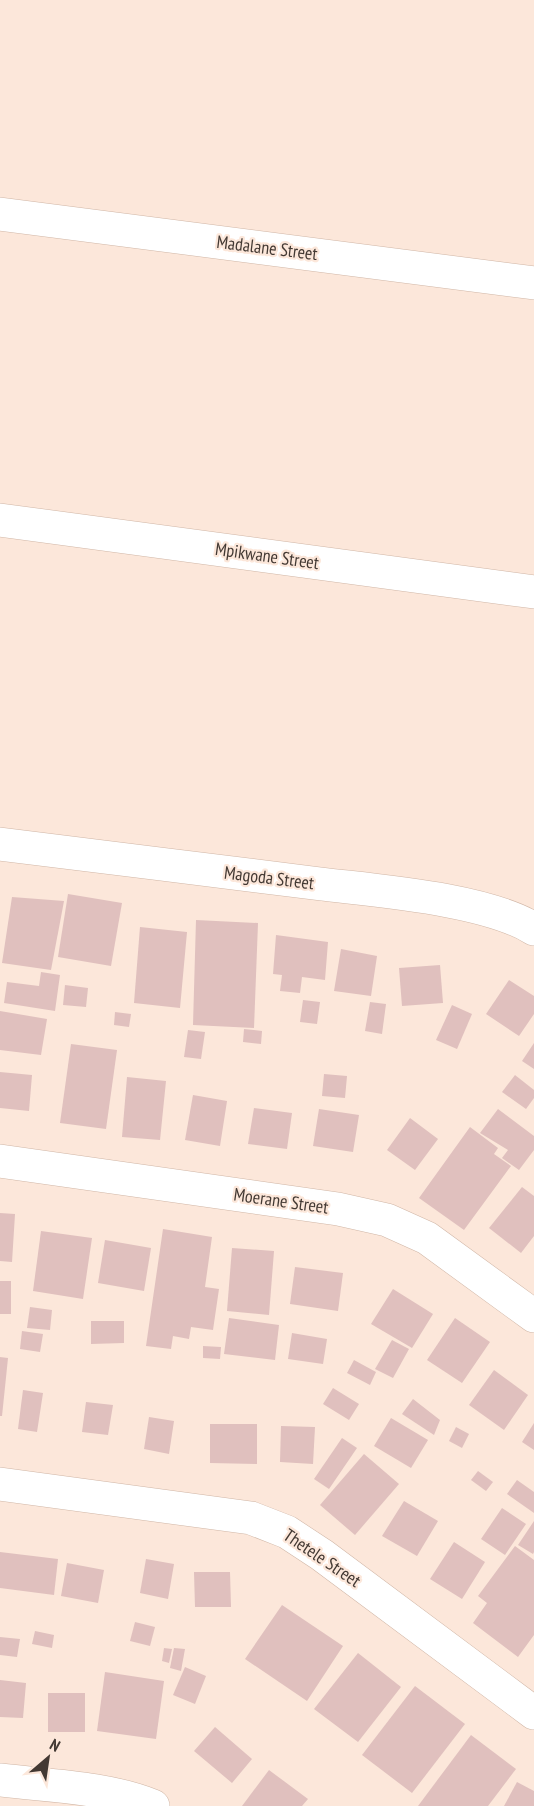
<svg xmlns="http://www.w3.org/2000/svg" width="534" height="1806" viewBox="0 0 534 1806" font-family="'PT Sans Narrow',sans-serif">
<rect width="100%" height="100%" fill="#fce7da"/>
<!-- building -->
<g fill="#e0c0be">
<polygon points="68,894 122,903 111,966 58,957"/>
<polygon points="12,897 64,901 51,970 2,963"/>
<polygon points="196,920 258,923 254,1028 193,1025"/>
<polygon points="140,927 187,932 180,1008 134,1003"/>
<polygon points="276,935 328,942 325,980 302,977 300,993 280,991 282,975 273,974"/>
<polygon points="341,949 377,956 371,996 334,991"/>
<polygon points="440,965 443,1003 402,1006 399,968"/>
<polygon points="41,972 60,975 55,1011 4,1003 7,982 39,986"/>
<polygon points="509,980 534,996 534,1014 519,1036 486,1014"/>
<polygon points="65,985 88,988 86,1007 63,1005"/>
<polygon points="303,1000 320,1002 317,1024 300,1022"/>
<polygon points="370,1002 386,1004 382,1034 365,1031"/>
<polygon points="452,1005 472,1014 457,1049 436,1040"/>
<polygon points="0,1011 47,1019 41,1055 0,1050"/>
<polygon points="115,1012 131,1014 129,1027 114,1025"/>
<polygon points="244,1029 262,1031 261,1044 243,1042"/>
<polygon points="188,1030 205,1032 201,1059 184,1057"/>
<polygon points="534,1043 534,1069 522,1061"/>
<polygon points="71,1044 117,1050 106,1129 60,1123"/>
<polygon points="0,1072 32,1075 29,1111 0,1108"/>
<polygon points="324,1074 347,1076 345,1098 322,1096"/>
<polygon points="515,1075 534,1090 534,1098 526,1109 502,1092"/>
<polygon points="127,1077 166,1081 160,1140 122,1137"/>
<polygon points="193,1095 227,1101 220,1146 185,1140"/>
<polygon points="254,1108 292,1113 287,1149 248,1144"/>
<polygon points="319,1109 359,1115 353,1152 313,1146"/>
<polygon points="498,1109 534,1136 534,1150 519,1170 502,1158 508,1150 480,1133"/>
<polygon points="410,1118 438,1139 415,1170 387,1150"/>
<polygon points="470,1127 498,1148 494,1154 511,1166 464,1230 419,1198"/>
<polygon points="522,1187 534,1196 534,1236 521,1253 489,1228"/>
<polygon points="0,1213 15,1214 12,1262 0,1261"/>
<polygon points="163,1229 212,1237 205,1287 219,1289 213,1330 191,1327 189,1339 173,1336 171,1349 146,1346"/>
<polygon points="41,1231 92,1238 83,1299 33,1291"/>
<polygon points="105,1240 151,1248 144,1291 98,1283"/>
<polygon points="232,1248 274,1251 269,1315 227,1311"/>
<polygon points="295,1267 343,1273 338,1311 290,1304"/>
<rect x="0" y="1281" width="11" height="33"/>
<polygon points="393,1289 433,1314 412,1348 371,1324"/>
<polygon points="30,1307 52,1310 50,1330 27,1328"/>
<polygon points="229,1318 279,1325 275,1360 224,1354"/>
<polygon points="455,1318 490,1342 462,1383 427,1360"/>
<polygon points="91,1321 124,1321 124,1343 91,1344"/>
<polygon points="22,1331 43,1334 40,1352 20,1349"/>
<polygon points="292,1333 327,1339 323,1364 288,1359"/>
<polygon points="392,1340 409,1349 393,1378 375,1369"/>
<polygon points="203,1346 221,1347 220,1359 203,1358"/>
<polygon points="0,1357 8,1358 2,1416 0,1416"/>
<polygon points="354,1360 376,1372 370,1385 347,1373"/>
<polygon points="494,1370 528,1395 504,1430 469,1405"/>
<polygon points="333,1388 359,1404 349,1420 323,1404"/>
<polygon points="23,1390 43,1393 37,1432 18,1429"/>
<polygon points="413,1399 440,1420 434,1435 402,1414"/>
<polygon points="86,1402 113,1405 108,1435 82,1432"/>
<polygon points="149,1417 174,1421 169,1454 144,1449"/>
<polygon points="391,1418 428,1440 411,1468 374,1446"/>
<polygon points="534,1423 534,1450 522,1442"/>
<polygon points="210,1424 257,1424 257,1464 210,1463"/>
<polygon points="281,1426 315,1427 313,1464 280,1462"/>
<polygon points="456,1427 469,1434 462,1448 449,1441"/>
<polygon points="342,1438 357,1448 329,1489 314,1479"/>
<polygon points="364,1454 399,1484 355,1535 320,1505"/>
<polygon points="478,1471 493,1482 486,1491 471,1480"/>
<polygon points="517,1480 534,1492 534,1513 507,1494"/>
<polygon points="404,1501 438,1521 417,1556 382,1536"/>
<polygon points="502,1508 526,1524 505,1555 481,1539"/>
<polygon points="534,1521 534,1552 533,1554 518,1545"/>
<polygon points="454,1542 485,1562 462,1599 430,1579"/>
<polygon points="515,1546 534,1560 534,1635 518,1657 473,1623 487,1603 478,1596"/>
<polygon points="0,1552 58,1559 54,1595 0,1588"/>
<polygon points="146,1559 174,1564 168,1599 140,1593"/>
<polygon points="67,1563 104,1570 98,1603 61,1596"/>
<polygon points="194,1572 230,1572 231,1607 195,1607"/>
<polygon points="282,1605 343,1646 307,1701 245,1659"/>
<polygon points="135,1622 155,1627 150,1646 130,1641"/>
<polygon points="35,1631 54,1635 52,1648 32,1644"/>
<polygon points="0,1637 20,1639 17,1657 0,1655"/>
<polygon points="164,1648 172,1649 169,1663 162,1661"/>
<polygon points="174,1648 185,1649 181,1671 170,1668"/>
<polygon points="358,1653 401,1687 358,1742 314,1709"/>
<polygon points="185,1667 206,1676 195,1704 173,1695"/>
<polygon points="105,1672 164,1681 156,1739 97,1731"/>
<polygon points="0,1680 26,1683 23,1718 0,1717"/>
<polygon points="415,1686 465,1724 412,1793 362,1755"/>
<rect x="48" y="1693" width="37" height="39"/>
<polygon points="215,1727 252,1759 232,1783 194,1751"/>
<polygon points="471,1735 516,1769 488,1806 418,1806"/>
<polygon points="269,1770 308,1799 302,1806 242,1806"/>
<polygon points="517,1782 534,1791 534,1806 504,1806"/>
</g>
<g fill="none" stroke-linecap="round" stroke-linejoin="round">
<!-- minor casing -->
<g stroke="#d0b6a6" stroke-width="34">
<g id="minor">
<polyline points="0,214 534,283"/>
<polyline points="0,520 534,592"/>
<path d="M0,844c107,13 214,27 321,40 58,7 165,15 213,45"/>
<polyline points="0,1161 338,1209 387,1220 427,1238 534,1316"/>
<polyline points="0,1484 251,1518 287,1532 322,1555 534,1713"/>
<path d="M0,1780c50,6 106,7 153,26"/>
</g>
</g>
<!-- minor -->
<use href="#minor" stroke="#fff" stroke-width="33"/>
</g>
<g text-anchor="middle" stroke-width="4.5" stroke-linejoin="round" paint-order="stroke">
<!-- street labels -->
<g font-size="18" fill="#433933" stroke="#fce7da">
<text transform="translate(267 248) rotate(7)" y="6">Madalane Street</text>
<text transform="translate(267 556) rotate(8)" y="6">Mpikwane Street</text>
<text transform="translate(269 878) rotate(7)" y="6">Magoda Street</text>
<text transform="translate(281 1201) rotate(8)" y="6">Moerane Street</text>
<text transform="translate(322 1558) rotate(34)" y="6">Thetele Street</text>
</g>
</g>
<!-- north arrow -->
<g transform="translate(48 1758) rotate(29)" stroke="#fce7da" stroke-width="4.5" paint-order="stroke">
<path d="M0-4.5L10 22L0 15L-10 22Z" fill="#433933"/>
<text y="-9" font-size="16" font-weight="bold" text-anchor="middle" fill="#433933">N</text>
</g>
</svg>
